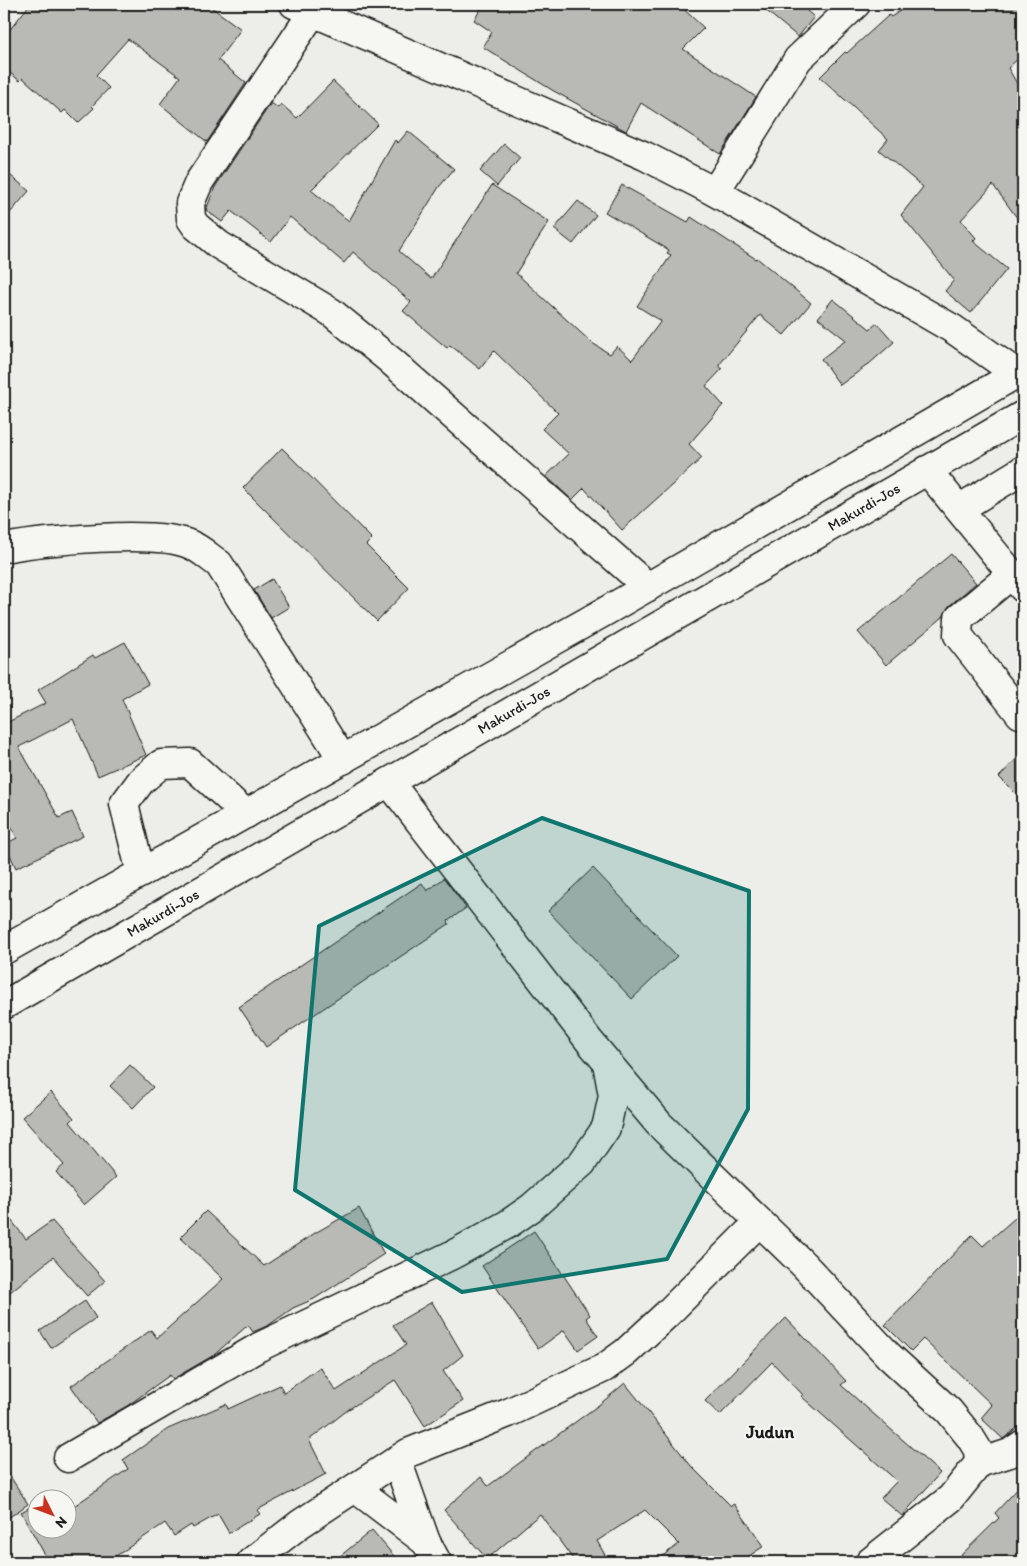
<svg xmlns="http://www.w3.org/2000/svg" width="1027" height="1566" viewBox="0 0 1027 1566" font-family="Itim,sans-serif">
<rect width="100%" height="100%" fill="#edede9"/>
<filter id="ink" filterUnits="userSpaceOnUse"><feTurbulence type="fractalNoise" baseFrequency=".02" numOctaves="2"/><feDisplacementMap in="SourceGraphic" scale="10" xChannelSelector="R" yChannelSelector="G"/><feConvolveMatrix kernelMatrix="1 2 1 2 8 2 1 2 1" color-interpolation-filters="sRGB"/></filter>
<g filter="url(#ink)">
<!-- building -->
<g fill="#b9b9b6" stroke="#1c1c1c">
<polygon points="30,4 207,4 241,29 218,60 246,83 207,142 160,104 180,77 128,39 96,75 109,88 92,106 94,108 78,123 65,110 62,113 23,78 20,81 4,68 4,37"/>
<polygon points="484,4 678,4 704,28 683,49 756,97 720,154 641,103 626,131 552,90 483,47 492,32 474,20"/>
<polygon points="758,4 799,4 814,17 798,37"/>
<polygon points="910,4 1023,4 1023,54 1008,68 1023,94 1023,226 993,185 961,220 976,238 973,241 1007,269 971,313 945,291 954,280 901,215 923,187 879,150 888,139 820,77 845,52 847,53 889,15 891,17"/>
<polygon points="333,81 378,124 311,190 349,221 395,140 398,143 408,131 454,169 439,187 399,251 431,279 492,185 549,222 516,273 592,343 610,354 617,346 632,360 661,321 637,306 671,255 667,253 669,250 605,212 622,185 688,222 691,217 756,259 757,258 811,303 784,335 760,315 719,365 722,369 706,386 723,405 689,444 702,458 622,530 584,488 572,500 546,476 569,454 542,429 558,413 494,351 480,369 450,345 447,348 403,311 411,302 353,252 344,263 290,217 271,242 231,211 222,222 206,210 215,187 271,103 278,108 281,104 297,118"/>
<polygon points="504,144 520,158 497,186 480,171"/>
<polygon points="4,170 29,191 4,220"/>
<polygon points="578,201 596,215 573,244 554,229"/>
<polygon points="833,299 870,329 877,323 894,342 869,364 840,385 821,359 846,340 818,318"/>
<polygon points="282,448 372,539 366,545 409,588 377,621 243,488"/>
<polygon points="951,554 976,583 949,606 943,617 886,665 858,632"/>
<polygon points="272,579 289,607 271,618 254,590"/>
<polygon points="125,642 148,684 122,699 146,755 98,776 73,719 19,747 59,818 72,812 83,836 16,868 5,844 17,838 4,813 4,719 6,723 46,703 38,690 93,655 95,658"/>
<polygon points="1023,752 1023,801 999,777"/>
<polygon points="593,868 677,956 632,999 548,911"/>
<polygon points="444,878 466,908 448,921 449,924 266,1047 239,1007 422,883 427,891"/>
<polygon points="130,1065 153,1087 133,1108 110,1086"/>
<polygon points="51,1092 74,1118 70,1122 116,1177 84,1205 56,1172 64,1165 22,1117"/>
<polygon points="359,1208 384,1254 314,1299 293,1308 269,1325 253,1332 248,1325 214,1355 173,1379 170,1375 127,1406 97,1423 71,1386 151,1330 157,1338 223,1279 180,1237 206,1211 264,1266 315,1233"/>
<polygon points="4,1211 26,1239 52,1221 105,1281 87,1296 53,1257 4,1297"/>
<polygon points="1023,1211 1023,1423 1003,1439 981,1418 992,1405 923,1339 911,1351 885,1325 972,1235 983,1246"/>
<polygon points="534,1231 590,1315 586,1318 598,1336 578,1350 564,1330 538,1349 482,1266"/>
<polygon points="85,1301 96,1318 51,1348 40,1331"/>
<polygon points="432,1302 463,1355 443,1371 463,1401 425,1426 395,1380 349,1409 309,1440 326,1474 257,1510 260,1514 229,1533 218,1514 193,1528 191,1525 174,1536 165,1523 107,1562 49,1562 21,1512 38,1503 38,1528 68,1528 68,1510 128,1469 123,1460 168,1429 226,1404 228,1409 280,1385 284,1393 320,1367 336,1391 406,1345 393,1325"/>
<polygon points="786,1318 846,1381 841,1385 940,1473 902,1516 881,1498 897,1481 801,1396 803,1395 772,1362 720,1415 705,1401"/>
<polygon points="625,1383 692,1467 731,1506 734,1504 764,1546 740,1562 654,1562 679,1544 645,1510 597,1541 609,1562 575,1562 540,1514 487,1559 444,1510 481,1477 488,1486 600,1404"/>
<polygon points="4,1467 28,1504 4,1521"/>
<polygon points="1023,1483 1023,1562 954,1562 999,1518 995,1513"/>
<polygon points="372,1530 399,1562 333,1562"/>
</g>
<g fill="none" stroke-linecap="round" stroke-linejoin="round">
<!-- minor casing -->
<g stroke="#1c1c1c" stroke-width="31">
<g id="minor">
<polyline points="313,12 199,182 190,203 191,219 196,226 219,245 331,312 390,360 648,587"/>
<polyline points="715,192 798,59 856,4"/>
<polyline points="927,470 1023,588"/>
<polyline points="959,509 1023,470"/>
<path d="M4,548c38,-7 154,-19 187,-3 10,4 19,13 28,19l124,196"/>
<polyline points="1012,574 959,618 958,635 1020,714"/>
<polyline points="389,782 590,1042 659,1124 804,1265 889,1356 949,1411 970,1437 978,1450 979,1463"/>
<polyline points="141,873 124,804 141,781 161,764 190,763 246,814"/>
<polyline points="68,1458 259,1347 454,1254 508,1224 531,1208 582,1163 606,1128 613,1096 607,1063"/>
<polyline points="397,1460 426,1542 437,1562"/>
<polyline points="355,1488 426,1542"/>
<polyline points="251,1562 300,1524 408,1453 508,1413 604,1368 626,1352 666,1315 759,1222"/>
<polyline points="870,1562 951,1498 979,1463 1010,1453 1023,1444"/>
</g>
</g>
<!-- major casing -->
<g stroke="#1c1c1c" stroke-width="31">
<polyline id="major" points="294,4 645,156 715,192 953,329 1023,378"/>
</g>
<!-- highway casing -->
<g stroke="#1c1c1c" stroke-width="31">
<g id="highway">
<polyline points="4,950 606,611 1023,370"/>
<polyline points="4,1005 1023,415"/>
</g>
</g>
<!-- minor -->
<use href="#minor" stroke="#f6f6f2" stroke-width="28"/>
<!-- major -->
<use href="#major" stroke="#f6f6f2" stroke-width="28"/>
<!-- highway -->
<use href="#highway" stroke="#f6f6f2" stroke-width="28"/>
</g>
</g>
<!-- marked area -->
<path fill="#0f766e" fill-opacity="0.2" stroke="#0f766e" stroke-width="4" stroke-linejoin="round" d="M542,818l207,73 -1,218 -81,150 -205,33 -167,-102 24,-264z"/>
<g text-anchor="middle" stroke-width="4" stroke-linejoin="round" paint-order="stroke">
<!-- street labels -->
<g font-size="15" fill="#1c1c1c" stroke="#f6f6f2">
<text transform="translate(864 507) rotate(-30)" y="5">Makurdi-Jos</text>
<text transform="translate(514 710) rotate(-30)" y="5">Makurdi-Jos</text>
<text transform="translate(163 913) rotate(-30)" y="5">Makurdi-Jos</text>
</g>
<!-- quarter labels -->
<g font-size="18" font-weight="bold" fill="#1c1c1c" stroke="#f6f6f2">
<text x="770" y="1438">Judun</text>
</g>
</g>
<!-- margin -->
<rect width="1027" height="1566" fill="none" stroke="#f6f6f2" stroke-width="20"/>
<rect x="10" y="10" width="1007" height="1546" fill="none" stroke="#1c1c1c" stroke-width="2" filter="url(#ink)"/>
<!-- north arrow -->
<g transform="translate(52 1514) rotate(132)"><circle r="24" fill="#f6f6f2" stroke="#9f9f9c"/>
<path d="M0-4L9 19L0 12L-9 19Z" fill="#c8321e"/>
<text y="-8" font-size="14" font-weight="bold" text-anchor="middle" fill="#1c1c1c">N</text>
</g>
</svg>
